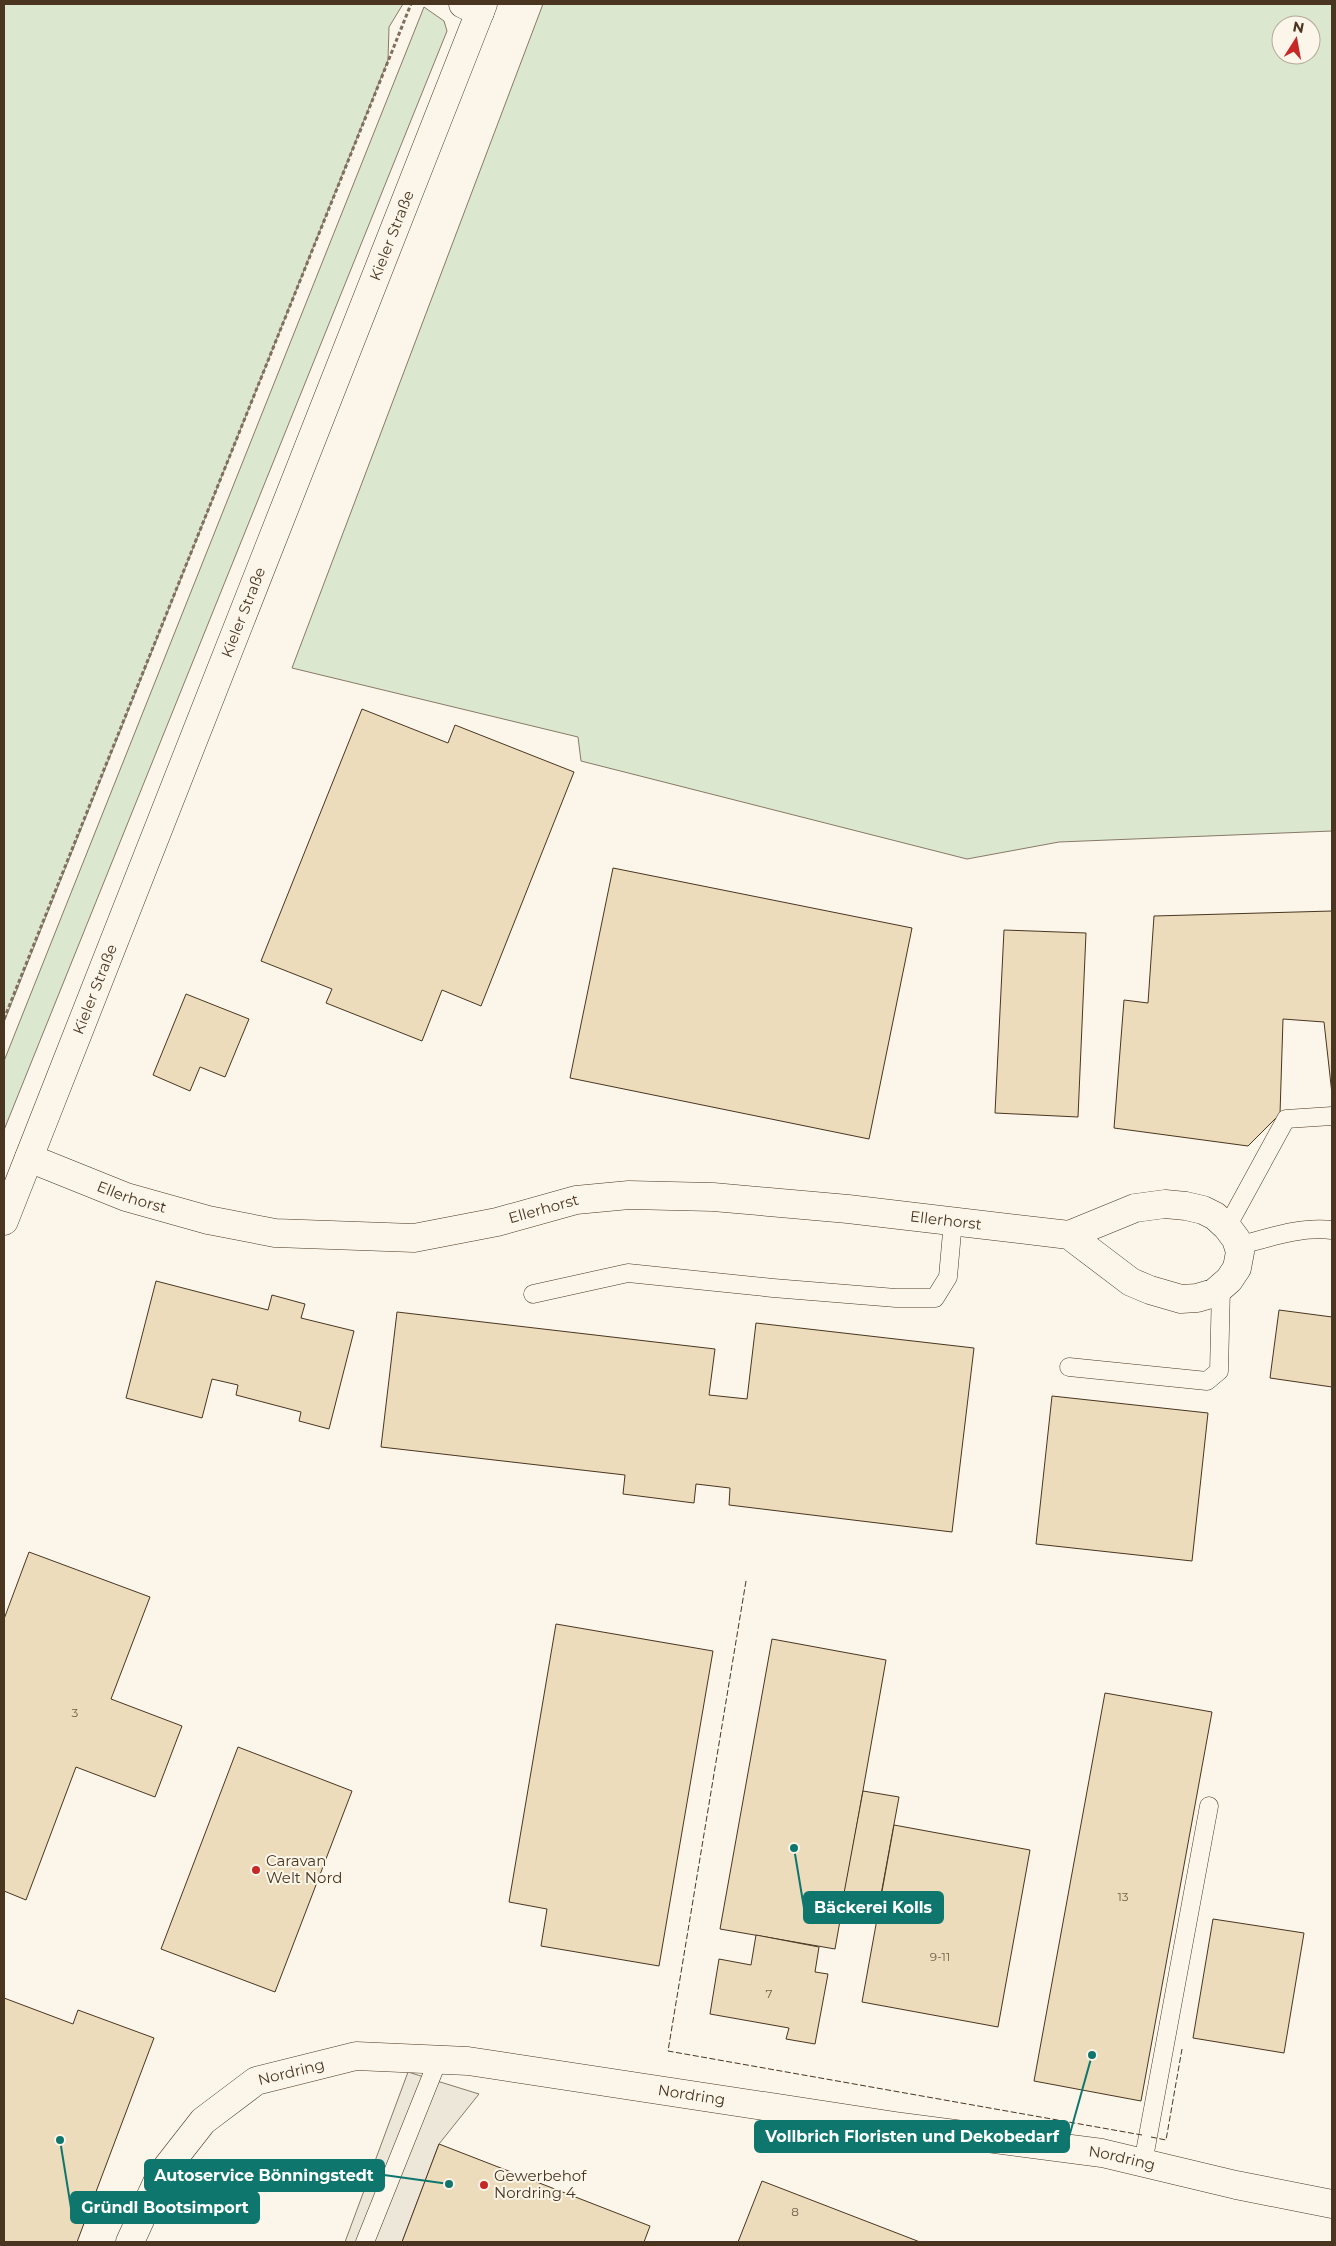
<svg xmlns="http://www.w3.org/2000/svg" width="1336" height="2246" viewBox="0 0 1336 2246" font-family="Montserrat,sans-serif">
<rect width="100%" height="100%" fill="#fbf6e9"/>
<!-- green -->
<g fill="#dce7d0" stroke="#887966" fill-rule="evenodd">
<polygon points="4,4 403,4 389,27 388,60 4,1022"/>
<path d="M543,4h789v827l-273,11 -92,17 -386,-98 -3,-24 -286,-69zM1281,25h30v30h-30z"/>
<polygon points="424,7 444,21 447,31 4,1130 4,1061"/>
</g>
<!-- parking -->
<polygon fill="#ede7d9" stroke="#887966" points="408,2072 479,2094 439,2144 402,2242 345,2242"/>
<!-- building -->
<g fill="#ecdcbc" stroke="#4a3520">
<polygon points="362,709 448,743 455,725 574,772 481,1006 442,990 422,1041 326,1003 332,989 261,961"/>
<polygon points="613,868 912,928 869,1139 570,1078"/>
<polygon points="1332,911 1332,1094 1324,1022 1283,1019 1280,1114 1248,1146 1114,1128 1124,1000 1148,1003 1154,916"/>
<polygon points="1004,930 1086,933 1078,1117 995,1113"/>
<polygon points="186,994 249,1019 225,1077 200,1067 190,1091 153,1075"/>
<polygon points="156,1281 268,1310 272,1295 305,1304 301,1318 354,1331 329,1429 299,1421 301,1412 236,1395 238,1385 212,1379 202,1418 126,1398"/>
<polygon points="1279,1310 1332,1317 1332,1387 1270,1378"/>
<polygon points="397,1312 715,1349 709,1395 747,1399 756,1323 974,1348 952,1532 729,1505 730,1488 696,1484 694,1503 623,1494 625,1475 381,1447"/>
<polygon points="1052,1396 1208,1413 1192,1561 1036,1544"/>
<polygon points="29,1552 150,1597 111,1699 182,1726 155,1797 76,1767 26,1900 4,1891 4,1619"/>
<polygon points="556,1624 713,1651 659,1966 541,1946 547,1909 509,1902"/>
<polygon points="772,1639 886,1660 835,1949 720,1929"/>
<polygon points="1105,1693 1212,1712 1141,2101 1034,2081"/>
<polygon points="238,1747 352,1791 275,1992 161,1949"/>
<polygon points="863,1791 899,1797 878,1911 842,1904"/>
<polygon points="894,1825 1030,1850 998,2027 862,2002"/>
<polygon points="1213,1919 1304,1933 1284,2053 1193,2038"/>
<polygon points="756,1935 819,1947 815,1972 828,1974 815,2044 786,2039 789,2028 710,2014 719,1959 751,1965"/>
<polygon points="4,1998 73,2024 78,2010 154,2038 77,2242 4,2242"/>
<polygon points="439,2144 650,2226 644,2242 402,2242"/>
<polygon points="762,2181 920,2242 738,2242"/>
</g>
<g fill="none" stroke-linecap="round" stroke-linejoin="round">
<!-- lane casing -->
<g stroke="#4a3520" stroke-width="19">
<g id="lane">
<polyline points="1227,1227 1286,1119 1332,1116"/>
<path d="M1238,1246c30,-8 63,-20 94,-16"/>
<polyline points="533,1294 628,1273 773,1288 896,1298 935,1298 948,1277 953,1221"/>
<polyline points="1069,1367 1207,1381 1219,1371 1221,1287"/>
<polyline points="1143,2163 1209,1806"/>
<polyline points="365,2242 438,2060"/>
</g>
</g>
<!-- street casing -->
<g stroke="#4a3520" stroke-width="29">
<g id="street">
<polyline points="463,4 480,12"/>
<path id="s1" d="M29,1158l97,39 82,23 67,13 139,5 83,-16 79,-22 53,-5 84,2 135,12 221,26 62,47 19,8 31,9 16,-1 17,-5 15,-13 8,-12 3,-16 -4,-13 -9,-12 -12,-11 -12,-6 -17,-4 -21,-2 -30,4 -66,27"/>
<path id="s2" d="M130,2242l30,-66 43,-55 53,-40 100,-25 112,5 427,65 207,27 134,32 96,19"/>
</g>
</g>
<!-- primary casing -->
<g stroke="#4a3520" stroke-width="29">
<g id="primary">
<path id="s3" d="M4,1221l479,-1217"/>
</g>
</g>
<!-- path -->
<polyline stroke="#7f6f5c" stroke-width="3" stroke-dasharray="4 2.5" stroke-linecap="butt" points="4,1019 411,4"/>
<!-- lane -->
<use href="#lane" stroke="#fbf6e9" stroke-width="18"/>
<!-- street -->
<use href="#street" stroke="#fbf6e9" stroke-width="28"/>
<!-- primary -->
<use href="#primary" stroke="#fbf6e9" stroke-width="28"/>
<!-- fence -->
<g stroke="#4a3520" stroke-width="1" stroke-dasharray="6 2.5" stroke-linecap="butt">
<polyline points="746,1581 668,2051 1142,2135"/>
<polyline points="1151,2137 1166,2140 1182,2049"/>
</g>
</g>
<!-- markers -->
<g fill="#c62828" stroke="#fbf6e9" stroke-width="2">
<circle cx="256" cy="1870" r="5"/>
<circle cx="484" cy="2185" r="5"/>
</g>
<g text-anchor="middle" stroke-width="4" stroke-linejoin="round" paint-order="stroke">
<!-- number labels -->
<g font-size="12" fill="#725f47">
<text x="75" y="1717">3</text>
<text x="1123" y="1901">13</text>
<text x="940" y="1961">9-11</text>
<text x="769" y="1998">7</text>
<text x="795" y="2216">8</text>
</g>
<!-- street labels -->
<g font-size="15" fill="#4a3520" stroke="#fbf6e9">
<text dy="5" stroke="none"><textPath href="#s3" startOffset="1059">Kieler Straße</textPath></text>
<text dy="5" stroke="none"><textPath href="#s3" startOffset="654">Kieler Straße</textPath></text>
<text dy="5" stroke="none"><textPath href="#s3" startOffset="249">Kieler Straße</textPath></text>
<text dy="5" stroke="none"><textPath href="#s1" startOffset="110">Ellerhorst</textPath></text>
<text dy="5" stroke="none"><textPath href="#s1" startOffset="530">Ellerhorst</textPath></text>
<text dy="5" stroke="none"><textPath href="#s1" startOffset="935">Ellerhorst</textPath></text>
<text dy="5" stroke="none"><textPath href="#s2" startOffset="245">Nordring</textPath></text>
<text dy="5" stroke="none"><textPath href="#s2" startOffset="650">Nordring</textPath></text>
<text dy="5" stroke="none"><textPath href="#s2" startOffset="1085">Nordring</textPath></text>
</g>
<!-- poi labels -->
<g font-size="15" fill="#4a3520" stroke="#fbf6e9" text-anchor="start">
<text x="266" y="1866">Caravan<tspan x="266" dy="17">Welt Nord</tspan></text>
<text x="494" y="2181">Gewerbehof<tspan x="494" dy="17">Nordring 4</tspan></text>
</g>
</g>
<!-- callouts -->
<path fill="none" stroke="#0f766e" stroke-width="2" d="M794 1848L804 1908M1092 2055L1069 2137M449 2184L384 2175M60 2140L71 2208"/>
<g fill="#0f766e" stroke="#fbf6e9" stroke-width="2">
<circle cx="794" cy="1848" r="5"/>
<circle cx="1092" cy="2055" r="5"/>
<circle cx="449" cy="2184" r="5"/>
<circle cx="60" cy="2140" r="5"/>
</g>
<g fill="#0f766e" stroke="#0f766e" stroke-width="2">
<rect x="804" y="1892" width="139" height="31" rx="5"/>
<rect x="755" y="2121" width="314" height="31" rx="5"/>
<rect x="145" y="2160" width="239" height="31" rx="5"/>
<rect x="71" y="2192" width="188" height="31" rx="5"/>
</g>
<g font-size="16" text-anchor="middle" font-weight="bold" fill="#fff">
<text x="873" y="1913">Bäckerei Kolls</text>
<text x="912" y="2142">Vollbrich Floristen und Dekobedarf</text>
<text x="264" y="2181">Autoservice Bönningstedt</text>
<text x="165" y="2213">Gründl Bootsimport</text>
</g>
<!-- border -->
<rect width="1336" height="2246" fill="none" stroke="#4a3520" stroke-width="10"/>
<!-- north arrow -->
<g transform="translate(1296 40) rotate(11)"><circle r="24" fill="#fbf6e9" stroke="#b4a999"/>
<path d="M0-4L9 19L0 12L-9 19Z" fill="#c62828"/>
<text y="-8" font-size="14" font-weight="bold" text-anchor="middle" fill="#4a3520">N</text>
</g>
</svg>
